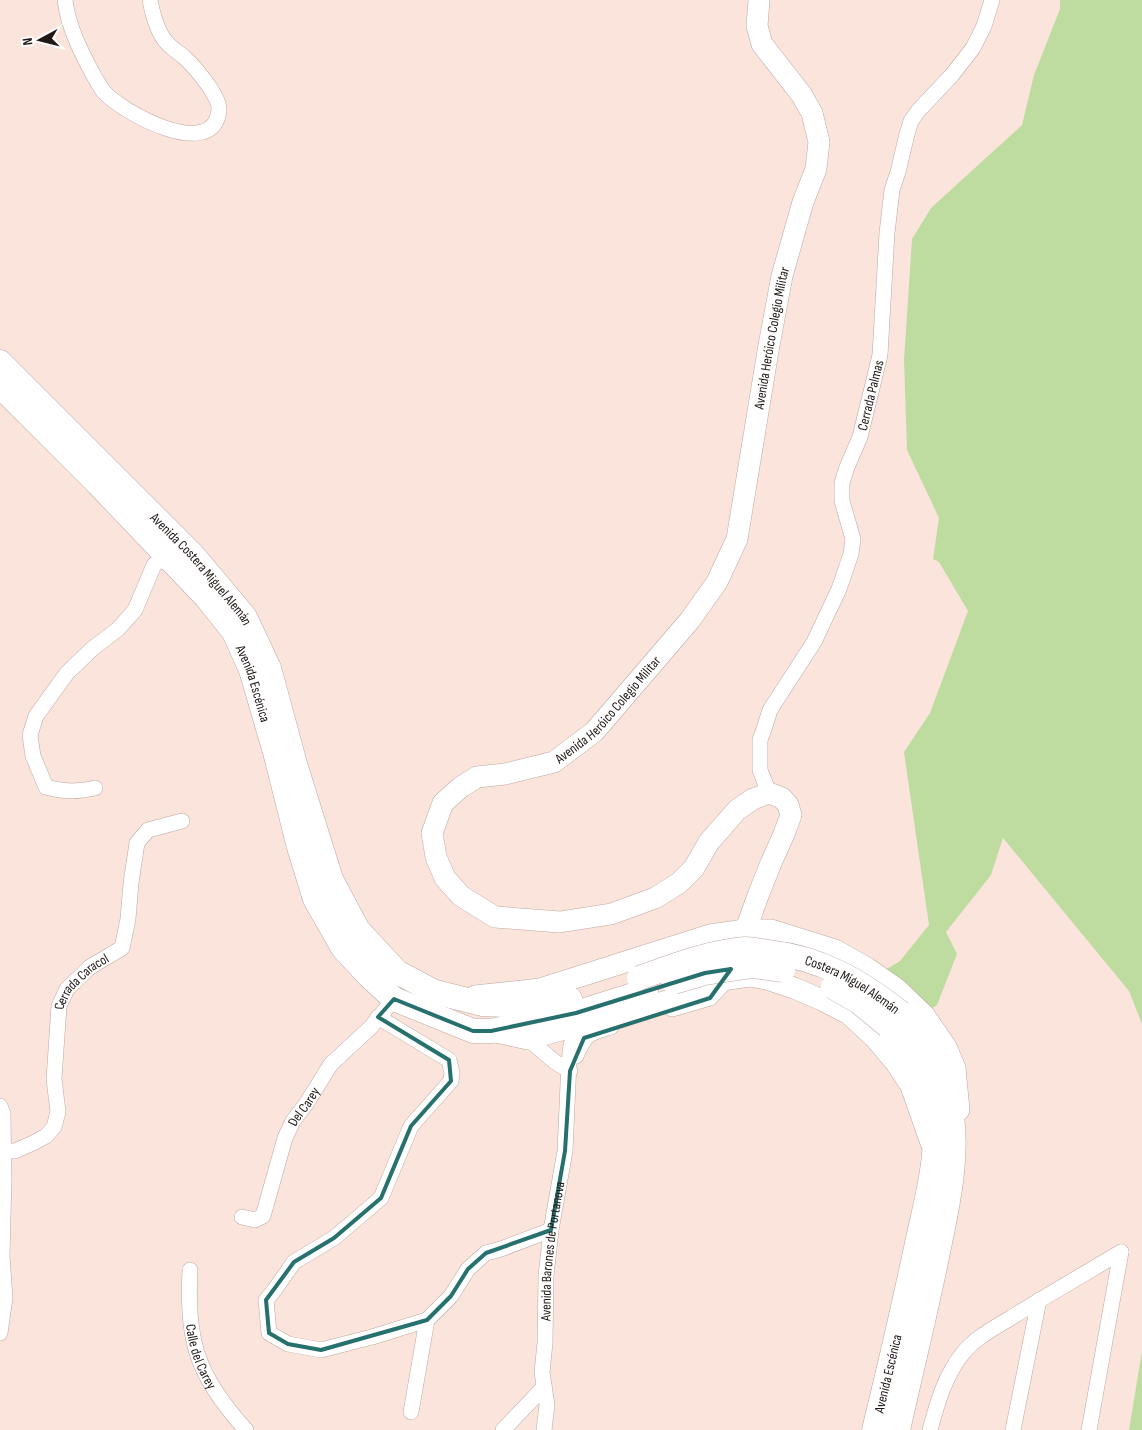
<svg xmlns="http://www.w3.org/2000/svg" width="1142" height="1430" viewBox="0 0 1142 1430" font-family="'Sofia Sans Condensed',sans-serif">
<rect width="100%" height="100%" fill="#fbe4dc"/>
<!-- green -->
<g fill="#bedca0">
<polygon points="1060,0 1142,0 1142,1024 1129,991 1003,838 991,875 946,932 957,954 937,1005 916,1019 869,980 900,961 929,925 904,752 930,713 968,611 939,562 933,559 939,518 907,450 904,360 912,239 931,208 1022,125 1034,75 1060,9"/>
<polygon points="1142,1351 1142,1430 1129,1430"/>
</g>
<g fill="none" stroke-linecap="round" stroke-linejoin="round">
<!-- street casing -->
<g stroke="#bda8a0" stroke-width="16">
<g id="street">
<path d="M65,0c3,27 17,54 30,78 3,4 5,9 8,13 18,21 111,72 116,19 1,-14 -25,-44 -35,-53 -7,-6 -15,-10 -20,-18 -7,-9 -12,-27 -14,-39"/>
<path d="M95,788c-18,4 -31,4 -49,-1l-13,-31 -3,-21 6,-19 31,-43 25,-24 26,-20 17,-19 19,-45 12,-9"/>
<path id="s1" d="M769,793l-9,-23v-30l5,-14 5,-16 44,-68 25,-53 12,-35 2,-15 -11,-38v-18l5,-16 13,-30 20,-82 7,-122 5,-43 6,-18 9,-38 4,-13 7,-10 34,-36 21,-27 11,-22 8,-26"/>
<polyline points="672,1009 710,998 727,980"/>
<polyline points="378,1017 449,1060 452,1073 451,1081 411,1126 381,1198 334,1238 294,1262 273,1292 266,1300 269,1333 288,1344 321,1350 372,1337 427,1320 451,1296 468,1269 486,1253 501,1249 551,1230"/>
<polyline points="528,1039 555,1062 570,1071"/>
<path d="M576,1056c10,-23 12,-22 35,-29"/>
<polyline points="0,1106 3,1114 4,1179 2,1256 5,1298 0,1333"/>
<path id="s2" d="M3,1151h12l18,-8 13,-7 8,-9 4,-15 -4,-33 5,-73 8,-17 23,-22 32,-19 6,-29 3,-36 6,-40 11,-13 34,-9"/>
<path id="s3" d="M242,1217l13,3 8,-4 22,-78 8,-17 13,-17 25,-40 40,-37 23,-28"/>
<path id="s4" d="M190,1270c-4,71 7,106 56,160"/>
<polyline points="411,1412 427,1320"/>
<polyline points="503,1430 544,1387"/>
<path id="s5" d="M544,1430l3,-25 -5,-33 3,-29 1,-67 5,-46 14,-79 4,-89 2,-17 5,-18"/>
<path d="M930,1430c7,-26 15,-55 33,-77 13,-16 32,-25 49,-36 36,-22 72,-43 109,-65"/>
<polyline points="1013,1430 1039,1300"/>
<polyline points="1089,1430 1121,1252"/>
</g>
</g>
<!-- secondary casing -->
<g stroke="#bda8a0" stroke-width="22">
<g id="secondary">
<path id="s6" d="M733,964l26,-71 12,-30 13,-29 7,-19 -3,-10 -6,-7 -13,-5 -16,6 -16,11 -28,32 -15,26 -15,15 -24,15 -44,16 -51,8 -65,-5 -34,-21 -16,-18 -9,-21 -4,-24 11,-30 18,-16 16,-10 28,-3 49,-12 40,-30 96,-112 27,-38 20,-43 32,-194 13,-69 21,-74 13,-33 3,-27 -7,-29 -11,-19 -39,-50 -5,-18 2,-26"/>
<polyline points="475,996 540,989 710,935 745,930 771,930 835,950 867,968 897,989 924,1015 946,1047 955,1068 959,1110"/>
<polyline points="491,1031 528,1039 664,1002 722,980 749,976 767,979 794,988 822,1000 849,1014 875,1038 896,1063 911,1086 931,1143"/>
</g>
</g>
<!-- primary casing -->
<g stroke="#bda8a0" stroke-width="25">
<g id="primary">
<path id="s7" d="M0,362l192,192 53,63 24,51 26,96 36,115 27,51 39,42 38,20 48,12 43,2 44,-7"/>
<path id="s8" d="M0,386l98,98 108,113 28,35 17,38 24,82 24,95 16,52 28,49 26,28 25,23 79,32h18l85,-18 70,-22"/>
<path id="s9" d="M874,1430c15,-61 29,-121 42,-182 10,-48 28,-105 14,-154 -8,-26 -24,-48 -42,-68"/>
<path d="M898,1430c13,-59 28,-118 40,-178 9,-44 20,-91 14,-136 -4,-25 -15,-60 -31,-81 -6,-8 -14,-15 -20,-22"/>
</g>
</g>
<!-- street -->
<use href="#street" stroke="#fff" stroke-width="15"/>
<!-- secondary -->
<use href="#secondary" stroke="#fff" stroke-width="21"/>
<!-- primary -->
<use href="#primary" stroke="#fff" stroke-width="24"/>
<!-- primary-bridge casing -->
<g stroke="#bda8a0" stroke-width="25" stroke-linecap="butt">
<g id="primary-bridge">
<path id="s10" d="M639,978c35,-12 69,-26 106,-29 8,0 16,2 23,3 53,6 91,28 133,61"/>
<polyline points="674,982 705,973 753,966 783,970"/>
<polyline points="833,987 859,1002 888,1026"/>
</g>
</g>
<!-- primary-bridge -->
<use href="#primary-bridge" stroke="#fff" stroke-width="24"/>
</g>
<!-- marked area -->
<path fill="none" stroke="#26706d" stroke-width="4" stroke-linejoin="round" d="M731,969l-21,29 -126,40 -14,33 -5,80 -14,79 -65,23 -18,16 -17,27 -24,24 -106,30 -33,-6 -19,-11 -3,-33 28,-38 40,-24 47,-40 30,-72 40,-45 -2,-21 -71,-43 16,-18 79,32h18l85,-18 129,-40z"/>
<g text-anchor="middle" stroke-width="4" stroke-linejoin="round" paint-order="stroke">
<!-- street labels -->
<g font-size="14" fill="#211916" stroke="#fff">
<text dy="5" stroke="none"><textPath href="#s6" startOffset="1276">Avenida Heróico Colegio Militar</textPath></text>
<text dy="5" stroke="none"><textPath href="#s1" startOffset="428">Cerrada Palmas</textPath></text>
<text dy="5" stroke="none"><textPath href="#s7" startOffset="289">Avenida Costera Miguel Alemán</textPath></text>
<text dy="5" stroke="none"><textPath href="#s8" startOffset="395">Avenida Escénica</textPath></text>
<text dy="5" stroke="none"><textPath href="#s6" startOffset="856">Avenida Heróico Colegio Militar</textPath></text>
<text dy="5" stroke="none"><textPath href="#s2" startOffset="214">Cerrada Caracol</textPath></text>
<text dy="5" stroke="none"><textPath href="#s10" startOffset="225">Costera Miguel Alemán</textPath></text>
<text dy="5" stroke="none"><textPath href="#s3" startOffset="140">Del Carey</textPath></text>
<text dy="5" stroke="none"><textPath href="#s5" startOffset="180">Avenida Barones de Portanova</textPath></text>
<text dy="5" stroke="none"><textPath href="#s4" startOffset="88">Calle del Carey</textPath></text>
<text dy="5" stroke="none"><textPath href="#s9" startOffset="58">Avenida Escénica</textPath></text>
</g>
</g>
<!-- north arrow -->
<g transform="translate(40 40) rotate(263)" stroke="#ffffff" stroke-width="4" paint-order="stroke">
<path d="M0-4L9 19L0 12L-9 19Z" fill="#211916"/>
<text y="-8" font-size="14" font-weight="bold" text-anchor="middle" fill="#211916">N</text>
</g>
</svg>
